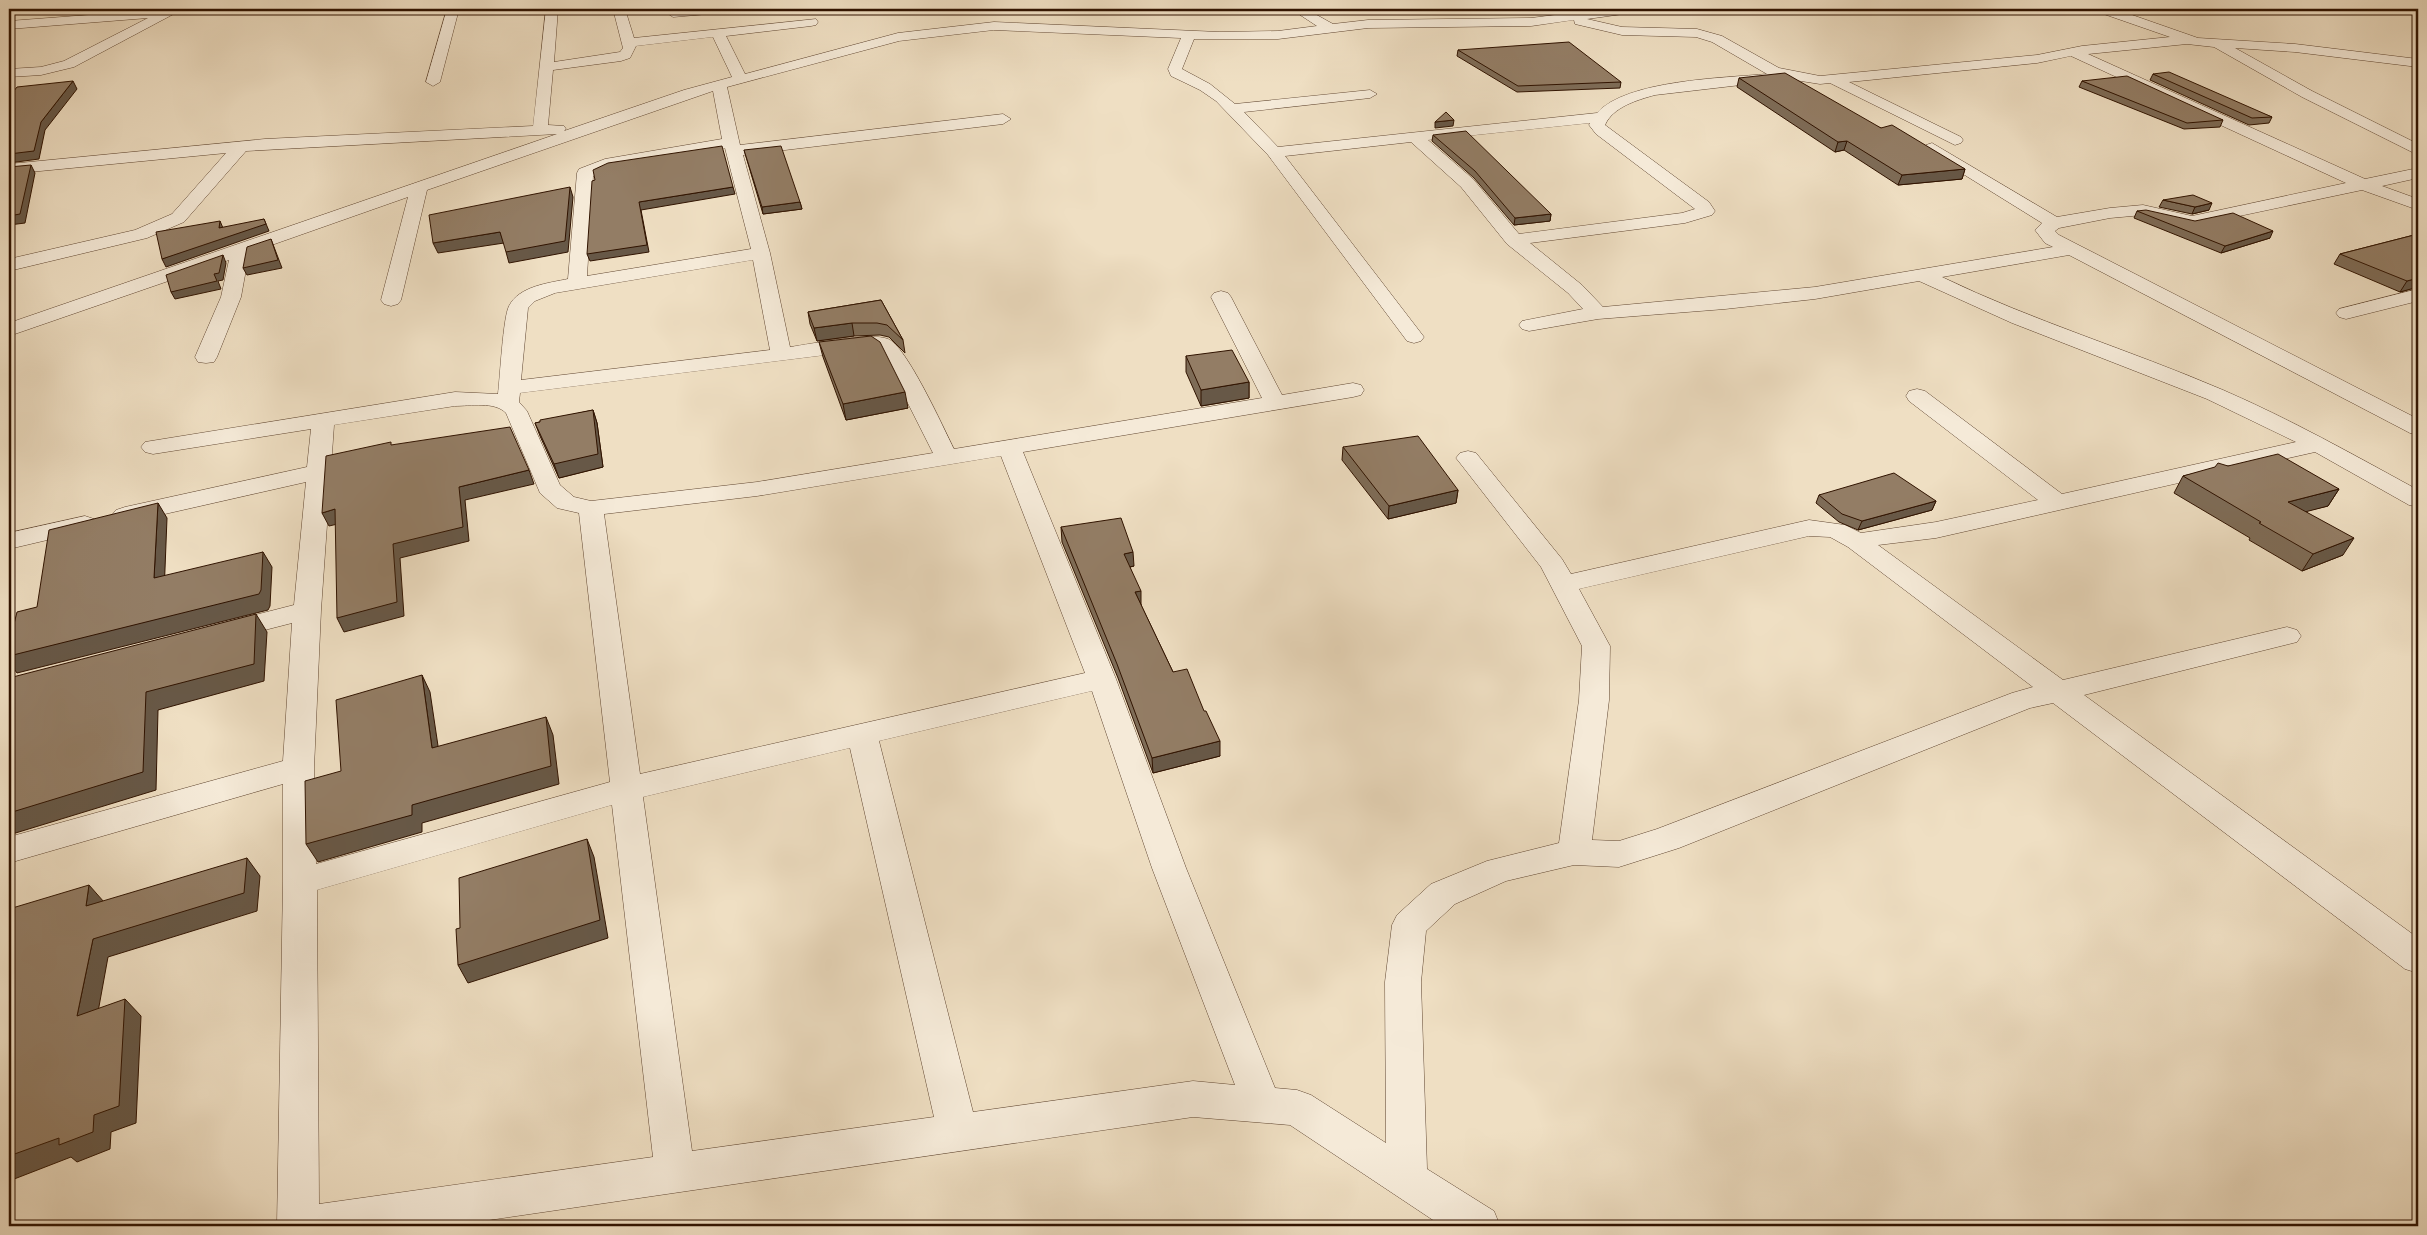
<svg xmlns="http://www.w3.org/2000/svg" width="2427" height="1235" viewBox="0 0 2427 1235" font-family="Vollkorn,serif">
<rect width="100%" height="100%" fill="#efdfc3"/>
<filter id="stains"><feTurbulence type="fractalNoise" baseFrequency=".004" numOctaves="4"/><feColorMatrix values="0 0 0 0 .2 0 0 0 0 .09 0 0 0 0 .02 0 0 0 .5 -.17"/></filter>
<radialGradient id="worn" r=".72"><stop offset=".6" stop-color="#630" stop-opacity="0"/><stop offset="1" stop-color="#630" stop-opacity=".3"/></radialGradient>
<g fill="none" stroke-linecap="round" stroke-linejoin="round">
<!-- minor casing -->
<g stroke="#604631" stroke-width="1">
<g id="minor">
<polygon points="168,9 183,9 74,67 41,75 9,77 9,69 41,67 64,61 148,18 9,29 9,21 155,10 160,12"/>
<polygon points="447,9 459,9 440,82 433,86 426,82"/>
<path d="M546,9h12l-4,53 66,-10 3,-4 -10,-39h12l9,29 182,-19 2,3 -2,3 -5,1 -85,10 19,38 153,-41 96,-11 225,10 59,-1 39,-5 -26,-17h15l27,15 35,-4 163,-2 71,-9h34l-6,4 -43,6 35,8 75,2 25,7 57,32 41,8 217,-21 45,-9 88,-9 -72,-25 -1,-3h18l83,29 97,6 123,15v8l-123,-15 -60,-4 77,43 106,53v11l-116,-58 -88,-50 -27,-3 -99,10 277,125 53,-11v10l-36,8 36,13v11l-56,-20 -170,36 -49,-11 -33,3 -51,10 -4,3 4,4 359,184v16l-8,-2 -341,-178 -127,22c91,44 188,73 281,113 67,29 131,65 195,100v17l-9,-2 -94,-53 -379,86 -58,7 185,135 224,-53 10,3 4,6 -4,6 -213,53 334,243v35l-13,-4 -352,-266 -23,5 -351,140 -60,19 -45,-2 -68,16 -51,23 -29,27 -5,51 6,187 67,42 6,15h-58l-152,-101 -97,-8 -745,109h-171l6,-344v-98l-274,79v-26l274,-76 9,-138 -66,17 -10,-3 -4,-6 4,-6 78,-20 12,-123 -181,41 -9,-3 -4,-5 4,-5 9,-3 182,-40 4,-38 -158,25 -8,-2 -4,-5 4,-5 310,-50 43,2c2,-16 5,-77 11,-88 10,-20 40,-23 59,-27l9,-106 2,-4 26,-10 117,-20 -9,-48 -286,99 -26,110 -3,4 -7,2 -7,-2 -3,-4 27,-103 -159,56 -8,44 -24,60 -3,5 -8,1 -8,-1 -3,-5 26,-60 8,-37 -220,76v-13l548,-189 -311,17 -62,71 -37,16 -138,33v-12l126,-29 37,-16 54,-61 -217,21v-10l256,-25 268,-13zM1574,20l1,4 47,11 74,2 16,5 55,32c-43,4 -141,6 -170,39l-319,34 -34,-35 126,-14 7,-4 -7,-4 -135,14 -25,-20 -28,-15 12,-30h84l90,-11 163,-2zM994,30l187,8 -13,31 3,7 29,14 16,11 52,54 139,186 7,2 7,-2 3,-4 -139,-181 126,-14 50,45 46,57 61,49 15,16 -61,12 -3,4 3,4 7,2 69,-12 127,-10 90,-10 104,-18 93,42 195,76 89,43 -234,52 -137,-103 -8,-2 -8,2 -3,5 3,5 129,99 -102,22 -75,11 -16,-8 -36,-5 -238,54 -9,-15 -86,-106 -8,-2 -8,2 -4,5 4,5 81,104 41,79 -3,54 -20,143 -72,18 -56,23 -34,31 -5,10 -7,57 1,161 -75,-48 -14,-5 -22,-2 -89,-220 -70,-189 -93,-227 330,-55 8,-2 3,-5 -3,-5 -8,-2 -71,12 -51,-98 -3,-4 -7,-2 -7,2 -3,4 51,101 -308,51c-10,-20 -48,-104 -66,-110 -19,-7 -76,5 -98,8l-20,-94 -27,-98 260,-31 8,-5 -8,-5 -263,31 -13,-58 172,-46zM713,37l19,40 -48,13 -120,41 2,-2 -2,-3 -16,-1 5,-55 68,-9 9,-3 6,-12zM2071,56l275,127 -154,33 -49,-11 -33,3 -53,9 -125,-74 -6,2 -2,3 2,3 116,72 -7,7 10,13 8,4 -238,40 -212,20 -21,-22 -52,-42 155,-20 27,-8 3,-4 -6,-9 -104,-77c8,-18 32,-25 50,-30l120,-14 7,-3 38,6 10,-1 125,62 6,-2 2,-3 -2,-3 -112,-55 188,-19zM1590,123l-1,2 7,9 99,75 -13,4 -163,21 -46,-55 -45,-39zM725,148l26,101 -164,27 6,-100 16,-8zM753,260l17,90 -249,30 7,-72 7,-7 20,-8zM874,349l10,7 49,97 -176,29 -166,19 -17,-4 -14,-12 -33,-74 -8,-9 1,-9zM455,406c16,0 39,-5 51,7l34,80 17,15 22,5 31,269 -294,82 -2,-96 7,-158 13,-185zM1001,456l84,217 -445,101 -36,-260 153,-18zM1809,536l21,1 18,10 185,140 -21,6 -355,136 -38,12 -27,-1 17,-140 1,-54 -31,-57zM1092,691l60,177 83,217 -42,-4 -220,31 -94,-371zM850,748l84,369 -242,34 -49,-354zM612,805l41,352 -334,47 -2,-314z"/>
<polygon points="677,9 725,9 719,13 673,17 667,13 668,10"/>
<polygon points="2418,289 2418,301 2346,319 2339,317 2336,313 2339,309"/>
<polygon points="85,516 94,519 98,524 94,529 9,549 9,533"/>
</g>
</g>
<!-- minor -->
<use href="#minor" fill="#f5ead8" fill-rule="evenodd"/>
</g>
<!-- wall -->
<g fill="#7e6c57" stroke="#301300">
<polygon points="1458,50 1621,82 1620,88 1517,92 1457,56"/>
<polygon points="2153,74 2272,117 2269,123 2249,125 2150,80"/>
<polygon points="1739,78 1881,128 1965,169 1962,179 1898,185 1844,150 1835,152 1737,87"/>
<polygon points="2082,81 2223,120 2220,127 2184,129 2079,87"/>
<polygon points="1433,135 1551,214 1550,221 1514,225 1474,178 1432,141"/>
<polygon points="744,150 800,202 802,209 763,214"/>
<polygon points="2163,200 2209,210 2192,214 2159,207"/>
<polygon points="2137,211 2270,238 2221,253 2134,218"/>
<polygon points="2418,234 2418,288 2418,287 2400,292 2334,264 2340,254"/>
<polygon points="881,300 903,340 905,353 889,337 880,335 854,336 817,341 810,324 808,312"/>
<polygon points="819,342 908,408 846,420 823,357"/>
<polygon points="1186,356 1249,382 1249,398 1201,406 1186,372"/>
<polygon points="593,410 597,423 603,467 559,478 540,436 535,423"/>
<polygon points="1343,447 1458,490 1456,503 1388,519 1342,460"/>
<polygon points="2228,466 2339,489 2328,506 2306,511 2343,555 2302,571 2249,540 2250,538 2174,493 2183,476"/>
<polygon points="1819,495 1936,501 1932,510 1858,530 1839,522 1816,503"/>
<polygon points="1061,527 1134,566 1130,567 1141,605 1173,672 1220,756 1153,773 1118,678 1062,542"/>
</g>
<!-- shaded-wall -->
<g fill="#675847" stroke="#301300">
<polygon points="73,81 77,89 45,130 39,159 9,163 9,154 41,122"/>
<polygon points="1454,120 1453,126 1435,128 1435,122"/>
<polygon points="1847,141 1844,150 1835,152 1838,142"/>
<polygon points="31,165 35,173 25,223 9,225 9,216"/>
<polygon points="1965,169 1962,179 1898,185 1902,175"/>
<polygon points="570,187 573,197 568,252 509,263 506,252"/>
<polygon points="733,187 735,194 641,210 649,252 590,261 587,254 639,202"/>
<polygon points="800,202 802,209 763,214 762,207"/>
<polygon points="2212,203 2209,210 2192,214 2195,207"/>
<polygon points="1551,214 1550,221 1514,225 1515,218"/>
<polygon points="264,219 269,231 166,267 162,259"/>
<polygon points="220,221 223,228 219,228"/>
<polygon points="2273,231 2270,238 2221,253 2225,246"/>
<polygon points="500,232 504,243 438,253 433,243"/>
<polygon points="271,239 282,268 247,275 243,268"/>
<polygon points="223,255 226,263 223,280 218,281 221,289 175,299 171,292 214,274"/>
<polygon points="2418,278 2418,287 2400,292 2407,281"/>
<polygon points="852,323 854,336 817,341 814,328"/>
<polygon points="1249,382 1249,398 1201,406 1201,390"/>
<polygon points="905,392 908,408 846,420 843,404"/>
<polygon points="593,410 597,423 603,467 559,478 554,464"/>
<polygon points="529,470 534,484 465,500 469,541 400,558 404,616 344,632 337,618 393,544 459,487"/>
<polygon points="2339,489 2328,506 2278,519 2288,502"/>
<polygon points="1458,490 1456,503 1388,519 1389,506"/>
<polygon points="1936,501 1932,510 1858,530 1862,521"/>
<polygon points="158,503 167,518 164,594 154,578"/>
<polygon points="335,509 342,523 329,526 322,513"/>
<polygon points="2354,538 2343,555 2302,571 2313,554"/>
<polygon points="263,552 272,567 270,606 268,610 17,673 9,662 9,656"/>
<polygon points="1133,552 1134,566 1125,568 1124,554"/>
<polygon points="1141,591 1141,605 1135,592"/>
<polygon points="256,614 267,632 264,681 158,710 156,790 9,835 9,813 146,692"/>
<polygon points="422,675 430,692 441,766 432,748"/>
<polygon points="546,717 553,735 559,784 422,823 422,832 318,862 306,844 412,805"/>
<polygon points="1220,741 1220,756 1153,773 1152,758"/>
<polygon points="587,839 594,857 608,938 468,983 458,965"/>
<polygon points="247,858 260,876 257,911 108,957 94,1034 77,1016 93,939"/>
<polygon points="89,885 104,902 86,906"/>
<polygon points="125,999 141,1016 136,1123 111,1132 110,1149 77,1162 71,1157 9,1181 9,1156 94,1115"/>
</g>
<!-- building -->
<g fill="#937d65" stroke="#301300">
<polygon points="1569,42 1621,82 1518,86 1458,50"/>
<polygon points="2169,72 2272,117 2252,118 2153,74"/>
<polygon points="1785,73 1881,128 1892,125 1965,169 1902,175 1847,141 1838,142 1739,78"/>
<polygon points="2127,76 2223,120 2187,123 2082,81"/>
<polygon points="73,81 41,122 34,151 9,154 9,97 17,87"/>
<polygon points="1446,112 1454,120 1435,122"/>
<polygon points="1466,131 1551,214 1515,218 1475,171 1433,135"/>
<polygon points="722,146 733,187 639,202 647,245 587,254 592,181 595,180 593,170 608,163"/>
<polygon points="781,146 800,202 762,207 744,150"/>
<polygon points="31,165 20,214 9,216 9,167"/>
<polygon points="570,187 565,241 506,252 500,232 433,243 429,215"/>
<polygon points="2193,195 2212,203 2195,207 2163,200"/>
<polygon points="2146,210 2195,221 2233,213 2273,231 2225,246 2137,211"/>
<polygon points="264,219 266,224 162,259 156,232 220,221 219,228"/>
<polygon points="2418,234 2418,278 2407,281 2340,254"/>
<polygon points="271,239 278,260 243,268 247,247"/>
<polygon points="223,255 219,273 214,274 217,281 171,292 166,275"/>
<polygon points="881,300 903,340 887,325 877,323 852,323 814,328 808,312"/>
<polygon points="871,336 880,342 905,392 843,404 819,342"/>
<polygon points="1232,350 1249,382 1201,390 1186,356"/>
<polygon points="593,410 598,454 554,464 535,423 540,422 540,420"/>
<polygon points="510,427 529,470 459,487 463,527 393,544 397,602 337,618 335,509 322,513 326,456 391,442 391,445"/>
<polygon points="1418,436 1458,490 1389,506 1343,447"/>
<polygon points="2278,454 2339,489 2288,502 2354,538 2313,554 2259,523 2261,522 2183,476 2215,467 2218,463 2228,466"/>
<polygon points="1894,473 1936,501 1862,521 1842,514 1819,495"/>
<polygon points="158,503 154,578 263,552 261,590 259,594 9,656 9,644 17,612 37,607 49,530"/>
<polygon points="1121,518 1133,552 1124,554 1141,591 1135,592 1173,672 1187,669 1204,711 1206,711 1220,741 1152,758 1117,664 1061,527"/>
<polygon points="256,614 254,664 146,692 143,772 9,813 9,678"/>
<polygon points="422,675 432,748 546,717 551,766 412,805 412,815 306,844 305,781 341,771 336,700"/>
<polygon points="587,839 600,920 458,965 456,929 460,928 459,878"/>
<polygon points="247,858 244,893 93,939 77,1016 125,999 119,1106 94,1115 93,1132 59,1145 59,1138 9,1156 9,909 89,885 86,906"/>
</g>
<!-- margin -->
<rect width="2427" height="1235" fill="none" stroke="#efdfc3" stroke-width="30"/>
<rect x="10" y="10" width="2407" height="1215" fill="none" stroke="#301300" stroke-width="2.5"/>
<rect x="15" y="15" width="2397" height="1205" fill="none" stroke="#301300"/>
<rect width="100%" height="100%" filter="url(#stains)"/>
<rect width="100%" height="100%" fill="url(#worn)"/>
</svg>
